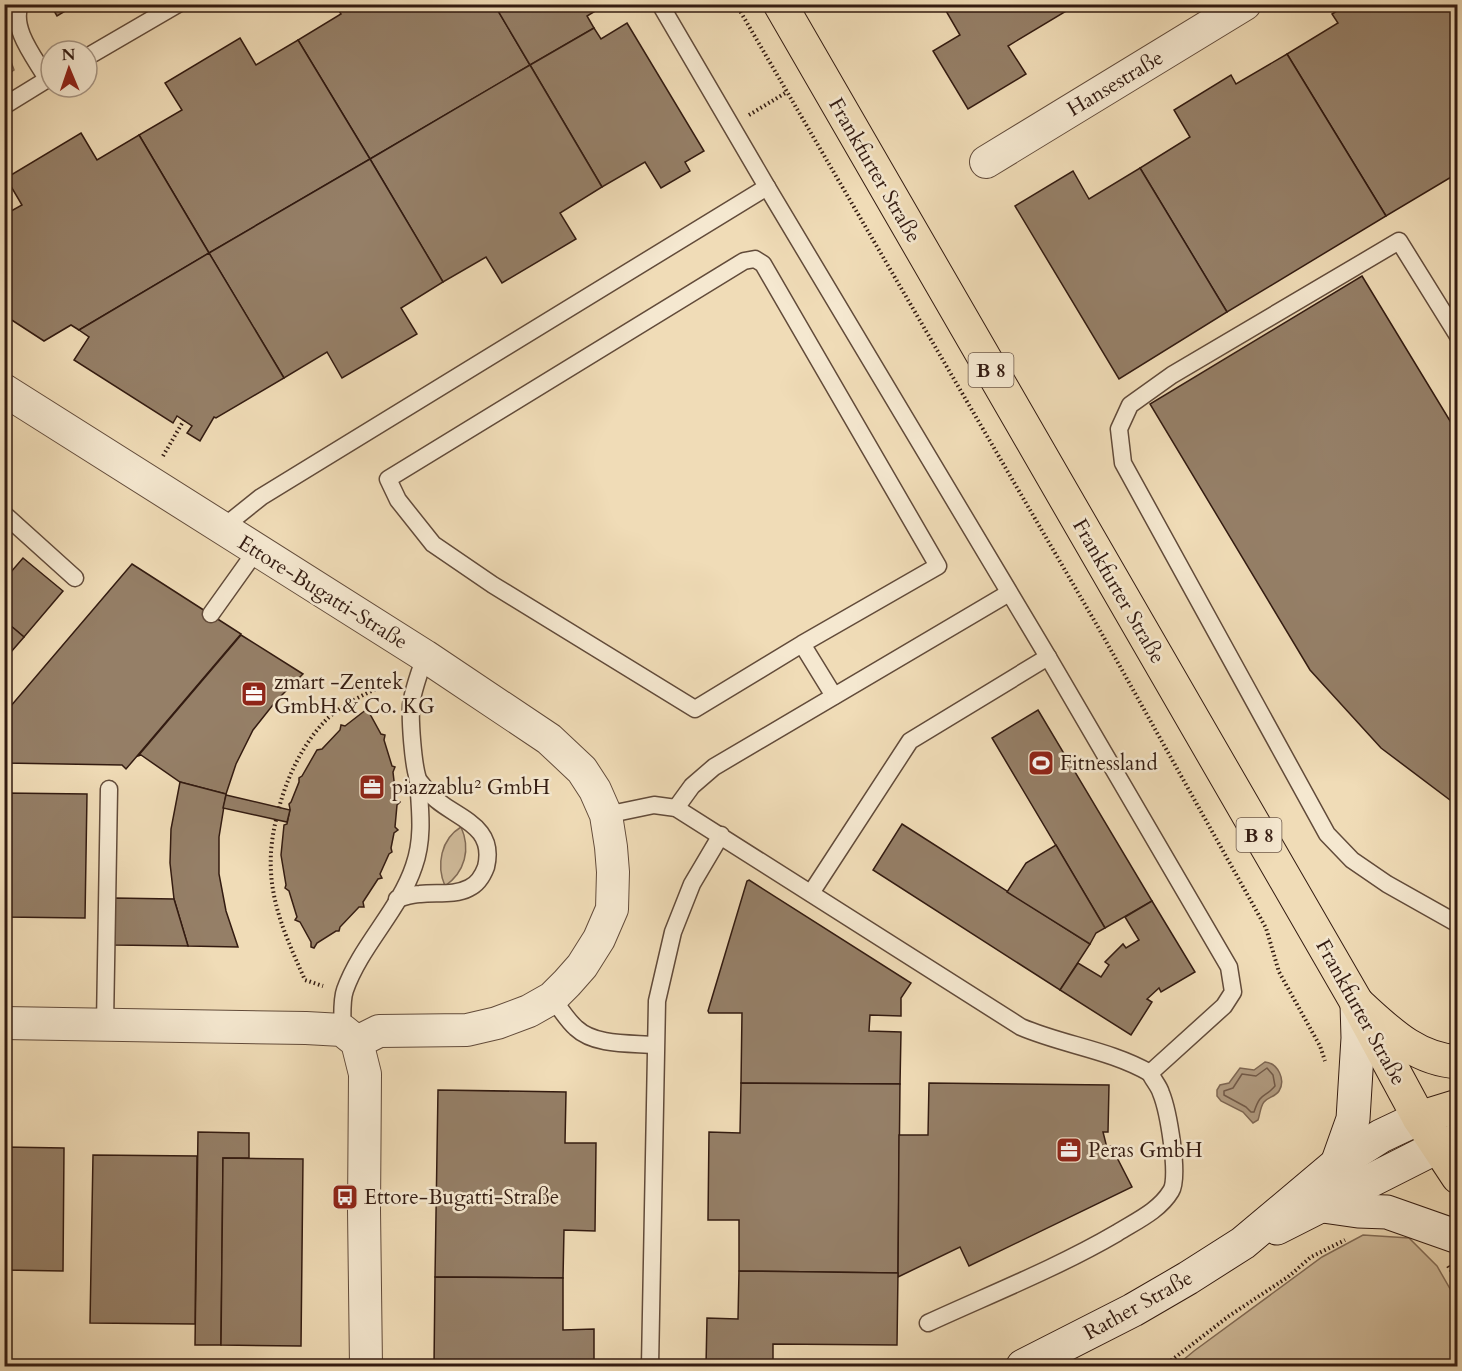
<svg xmlns="http://www.w3.org/2000/svg" width="1462" height="1371" viewBox="0 0 1462 1371" font-family="Cardo,serif">
<rect width="100%" height="100%" fill="#f0dcb7"/>
<filter id="stains"><feTurbulence type="fractalNoise" baseFrequency=".00333" numOctaves="4"/><feColorMatrix values="0 0 0 0 .2 0 0 0 0 .09 0 0 0 0 .02 0 0 0 .5 -.17"/></filter>
<radialGradient id="worn" r=".72"><stop offset=".6" stop-color="#630" stop-opacity="0"/><stop offset="1" stop-color="#630" stop-opacity=".3"/></radialGradient>
<!-- green -->
<g fill="#d0bb9b" stroke="#826b56" stroke-width="1.5">
<polygon points="5,45 14,70 5,76 4,76"/>
<path d="M461,827c10,22 4,45 -16,59 -9,-21 -4,-47 16,-59z"/>
<polygon points="1363,1235 1409,1238 1437,1266 1457,1301 1457,1366 1176,1366 1194,1351 1322,1257"/>
</g>
<!-- water -->
<path fill="#b09a7f" stroke="#7e6753" stroke-width="1.5" d="M1265,1062c13,1 21,18 14,29 -4,6 -11,6 -15,11 -4,5 -4,13 -6,18l-5,3 -10,-11 -22,-11 -4,-5v-6l3,-5 9,-2 11,-15 14,2z"/>
<g fill="none" stroke-linecap="round" stroke-linejoin="round">
<!-- shore -->
<path stroke="#725a48" stroke-width="1.5" d="M1267,1068l6,7 2,11c-11,13 -14,5 -21,26h-3l-5,-5 -22,-12v-4l9,-3 9,-14 14,2z"/>
</g>
<!-- building -->
<g fill="#957f67" stroke="#331b11" stroke-width="1.5">
<polygon points="50,4 77,4 57,16"/>
<polygon points="335,4 494,4 530,65 370,159 298,40 341,14"/>
<polygon points="494,4 607,4 587,16 594,28 530,65"/>
<polygon points="942,4 1065,4 1068,10 1008,46 1026,74 968,109 933,51 960,35"/>
<polygon points="1065,4 1078,4 1068,10"/>
<polygon points="1348,4 1404,4 1406,8 1411,4 1458,4 1458,173 1386,216 1287,54 1338,23 1332,14"/>
<polygon points="627,23 704,151 685,162 690,171 661,188 645,162 602,187 530,65 594,28 601,39"/>
<polygon points="240,38 256,65 298,40 370,159 209,253 139,135 182,110 165,83"/>
<polygon points="1287,54 1386,216 1227,312 1140,168 1190,137 1174,110 1231,75 1236,84"/>
<polygon points="530,65 602,187 560,213 576,239 502,283 486,257 443,282 370,159"/>
<polygon points="81,133 97,160 139,135 209,253 79,330 71,325 44,341 4,315 4,215 22,205 6,178"/>
<polygon points="370,159 443,282 401,308 417,334 342,378 327,352 284,378 209,253"/>
<polygon points="1140,168 1227,312 1119,379 1015,206 1073,171 1089,199"/>
<polygon points="209,253 284,378 216,418 214,417 200,441 187,433 192,426 177,416 173,423 74,360 89,337 79,330"/>
<polygon points="1362,276 1458,434 1458,806 1381,748 1310,670 1150,404"/>
<polygon points="23,558 63,591 24,637 4,620 4,580"/>
<polygon points="132,564 241,634 126,769 122,765 4,763 4,714"/>
<polygon points="4,620 24,637 4,660"/>
<polygon points="241,635 303,674 276,701 253,730 236,764 226,794 180,782 141,755 138,756"/>
<polygon points="367,709 370,710 370,714 381,734 385,735 384,740 392,766 395,767 393,772 396,798 400,802 397,805 395,827 398,830 394,833 391,848 392,852 389,854 380,874 382,878 378,879 363,902 364,907 359,907 340,927 339,931 336,931 317,943 314,948 311,947 311,942 300,922 295,920 297,917 289,891 285,888 286,885 281,855 284,825 287,824 290,809 289,804 291,802 299,782 299,778 302,776 317,750 322,749 340,730 341,725 345,726"/>
<polygon points="1038,710 1152,901 1105,928 992,738"/>
<polygon points="180,782 226,794 219,837 219,874 226,911 238,947 188,946 174,899 170,863 171,829"/>
<polygon points="4,793 87,794 85,918 4,917"/>
<polygon points="226,795 290,810 287,822 223,808"/>
<polygon points="902,824 1090,944 1060,990 873,870"/>
<polygon points="1056,845 1105,928 1096,933 1090,944 1007,892 1026,863"/>
<polygon points="749,880 911,983 901,998 901,1016 870,1015 869,1031 901,1032 900,1084 741,1083 742,1013 709,1013 708,1011 747,881"/>
<polygon points="115,898 174,899 188,946 114,945"/>
<polygon points="1152,901 1195,972 1161,992 1159,988 1147,999 1152,1002 1131,1035 1060,990 1078,963 1101,977 1109,965 1105,962 1123,944 1126,948 1139,940 1125,917"/>
<polygon points="741,1083 900,1084 898,1273 739,1271 739,1220 708,1220 709,1132 740,1133"/>
<polygon points="929,1083 1109,1085 1108,1132 1103,1132 1107,1148 1111,1146 1132,1187 969,1266 960,1247 898,1277 899,1135 928,1135"/>
<polygon points="438,1090 566,1092 565,1143 596,1143 595,1231 564,1230 563,1278 435,1277"/>
<polygon points="198,1132 249,1133 249,1158 223,1158 221,1345 195,1345"/>
<polygon points="4,1147 64,1148 63,1271 4,1270"/>
<polygon points="93,1155 197,1156 195,1324 90,1323"/>
<polygon points="223,1158 303,1159 301,1346 221,1345"/>
<polygon points="739,1271 898,1273 897,1345 773,1344 773,1366 706,1366 707,1318 738,1319"/>
<polygon points="435,1277 563,1278 563,1330 594,1329 594,1366 434,1366"/>
</g>
<g fill="none" stroke-linecap="round" stroke-linejoin="round">
<!-- lane casing -->
<g stroke="#624b3a" stroke-width="19">
<g id="lane">
<path d="M20,4c-10,25 16,55 27,75"/>
<path d="M660,4l107,183 281,470 181,310 4,25 -9,14 -74,67c3,7 9,13 11,20 7,17 19,84 10,98 -12,20 -35,30 -54,42 -60,35 -126,61 -189,90"/>
<polyline points="87,57 178,4"/>
<polyline points="4,106 51,77"/>
<polyline points="1458,336 1399,241 1172,375 1130,405 1119,429 1123,463 1327,834 1352,860 1387,884 1458,924"/>
<polyline points="4,514 75,578"/>
<polyline points="221,529 261,497 767,187"/>
<polyline points="211,614 256,551"/>
<polyline points="802,644 695,709 493,585 433,544 398,500 388,479 744,261 755,259 763,264 938,566 802,644 834,696"/>
<polyline points="676,808 692,786 714,767 1009,593"/>
<path d="M606,815l48,-10 22,3 345,219c42,18 89,23 129,46"/>
<polyline points="811,893 910,741 1048,657"/>
<path d="M397,899c8,-2 15,-5 23,-5 16,-2 34,2 49,-6 9,-4 14,-13 17,-21 11,-46 -37,-49 -60,-77 -2,-4 -6,-7 -8,-11 -5,-15 -8,-57 -7,-74 2,-16 9,-33 14,-49"/>
<path d="M552,998c8,10 15,22 24,30 19,18 55,15 79,17"/>
<polyline points="105,1024 109,789"/>
<path d="M342,1030c1,-12 -1,-29 3,-40 16,-45 54,-79 69,-124 10,-28 6,-57 4,-86"/>
<polyline points="650,1366 657,1001 673,932 692,884 721,835"/>
</g>
</g>
<!-- street casing -->
<g stroke="#624b3a" stroke-width="34">
<g id="street">
<polyline points="986,162 1245,4"/>
<polyline points="4,390 425,656 549,739 582,770 595,790 606,815 611,847 613,872 612,909 599,939 582,966 567,983 552,998 529,1011 497,1023 467,1030 379,1031 357,1042"/>
<polyline points="4,1023 306,1028 342,1030 357,1042 365,1074 364,1210 366,1366"/>
</g>
</g>
<!-- secondary casing -->
<g stroke="#331b11" stroke-width="35">
<g id="secondary">
<polyline points="1337,1164 1353,1119 1358,1038 1357,1003"/>
<polyline points="1323,1206 1358,1211 1387,1212 1458,1237"/>
<polyline points="1277,1228 1439,1146"/>
<polyline points="1023,1366 1133,1310 1188,1278 1243,1243 1337,1164 1381,1136 1419,1118"/>
</g>
</g>
<!-- primary casing -->
<g stroke="#331b11" stroke-width="35">
<polyline id="primary" points="780,4 1357,1003 1419,1118 1458,1177"/>
</g>
<!-- highway casing -->
<g stroke="#331b11" stroke-width="35">
<g id="highway">
<path d="M1357,1003c30,27 57,56 101,59"/>
<polyline points="1419,1118 1458,1106"/>
<polyline points="1439,1146 1458,1140"/>
</g>
</g>
<!-- path -->
<g stroke="#331b11" stroke-width="4" stroke-dasharray="1.5 3" stroke-linecap="butt">
<polyline points="736,4 1098,627 1266,928 1279,972 1320,1046 1325,1061"/>
<polyline points="749,115 787,92"/>
<polyline points="163,456 184,420"/>
<path d="M279,808c8,-31 24,-64 46,-87 15,-16 48,-32 69,-39"/>
<path d="M276,820c-15,62 4,104 29,160l18,6"/>
<polyline points="1448,1266 1458,1281"/>
<polyline points="1164,1366 1229,1316 1288,1277 1311,1257 1345,1240"/>
</g>
<!-- lane -->
<use href="#lane" stroke="#f5e8d0" stroke-width="16"/>
<!-- street -->
<use href="#street" stroke="#f5e8d0" stroke-width="32"/>
<!-- secondary -->
<use href="#secondary" stroke="#f5e8d0" stroke-width="33"/>
<!-- primary -->
<use href="#primary" stroke="#f0dcb7" stroke-width="33"/>
<!-- highway -->
<use href="#highway" stroke="#f0dcb7" stroke-width="33"/>
</g>
<!-- icons -->
<defs>
<g id="office-square" transform="scale(1.35)"><rect x="-9" y="-9" width="18" height="18" rx="4" fill="#8f2418" stroke="#f5e8d0"/><path d="M-6-3h4V-5.5h4V-3h4V5H-6ZM-1-4.5V-3h2v-1.5ZM-6 0V1H6V0Z" fill="#fff"/></g>
<g id="stadium-square" transform="scale(1.35)"><rect x="-9" y="-9" width="18" height="18" rx="4" fill="#8f2418" stroke="#f5e8d0"/><path d="M0-5a6.5 5 0 1 0 0 10a6.5 5 0 1 0 0-10ZM-3.5-1.8h7v3.6h-7Z" fill="#fff"/></g>
<g id="bus-square" transform="scale(1.35)"><rect x="-9" y="-9" width="18" height="18" rx="4" fill="#8f2418" stroke="#f5e8d0"/><path d="M-5-6H5V4H4V6H2V4H-2V6H-4V4H-5ZM-3.5-4V0h7V-4ZM-3.5 1.2v1.5H-2V1.2ZM2 1.2v1.5H3.5V1.2Z" fill="#fff"/></g>
</defs>
<g fill-rule="evenodd">
<use href="#office-square" x="254" y="694"/>
<use href="#stadium-square" x="1041" y="763"/>
<use href="#office-square" x="372" y="787"/>
<use href="#office-square" x="1069" y="1150"/>
<use href="#bus-square" x="345" y="1197"/>
</g>
<g text-anchor="middle" stroke-width="5" stroke-linejoin="round" paint-order="stroke">
<!-- shield labels -->
<g fill="#f5e8d0" stroke="#6d584a" stroke-width="1.5">
<rect x="968.5" y="353" width="45" height="34" rx="4.5"/>
<rect x="1236.5" y="818" width="45" height="34" rx="4.5"/>
</g>
<g font-size="20" font-weight="bold" fill="#331b11">
<text x="991" y="377">B 8</text>
<text x="1259" y="842">B 8</text>
</g>
<!-- street labels -->
<g font-size="21" fill="#331b11" stroke="#f5e8d0">
<text transform="translate(1115 83) rotate(-31)" y="7">Hansestraße</text>
<text transform="translate(875 170) rotate(60)" y="7">Frankfurter Straße</text>
<text transform="translate(1119 591) rotate(60)" y="7">Frankfurter Straße</text>
<text transform="translate(323 592) rotate(32)" y="7">Ettore-Bugatti-Straße</text>
<text transform="translate(1361 1012) rotate(61)" y="7">Frankfurter Straße</text>
<text transform="translate(1138 1305) rotate(-29)" y="7">Rather Straße</text>
</g>
<!-- poi labels -->
<g font-size="21" fill="#331b11" stroke="#f5e8d0" text-anchor="start">
<text x="274" y="689">zmart -Zentek<tspan x="274" dy="24">GmbH &amp; Co. KG</tspan></text>
<text x="1060" y="770">Fitnessland</text>
<text x="392" y="794">piazzablu² GmbH</text>
<text x="1088" y="1157">Peras GmbH</text>
<text x="364" y="1204">Ettore-Bugatti-Straße</text>
</g>
</g>
<!-- margin -->
<rect width="1462" height="1371" fill="none" stroke="#f0dcb7" stroke-width="24"/>
<rect x="6" y="6" width="1450" height="1359" fill="none" stroke="#331b11" stroke-width="3"/>
<rect x="12" y="12" width="1438" height="1347" fill="none" stroke="#331b11" stroke-width="1.5"/>
<!-- north arrow -->
<g transform="translate(69 69) rotate(358)"><circle r="28" fill="#f5e8d0" stroke="#a79684" stroke-width="1.5"/>
<path d="M0-4.5L10 22L0 15L-10 22Z" fill="#8f2418"/>
<text y="-9" font-size="16" font-weight="bold" text-anchor="middle" fill="#331b11">N</text>
</g>
<rect width="100%" height="100%" filter="url(#stains)"/>
<rect width="100%" height="100%" fill="url(#worn)"/>
</svg>
